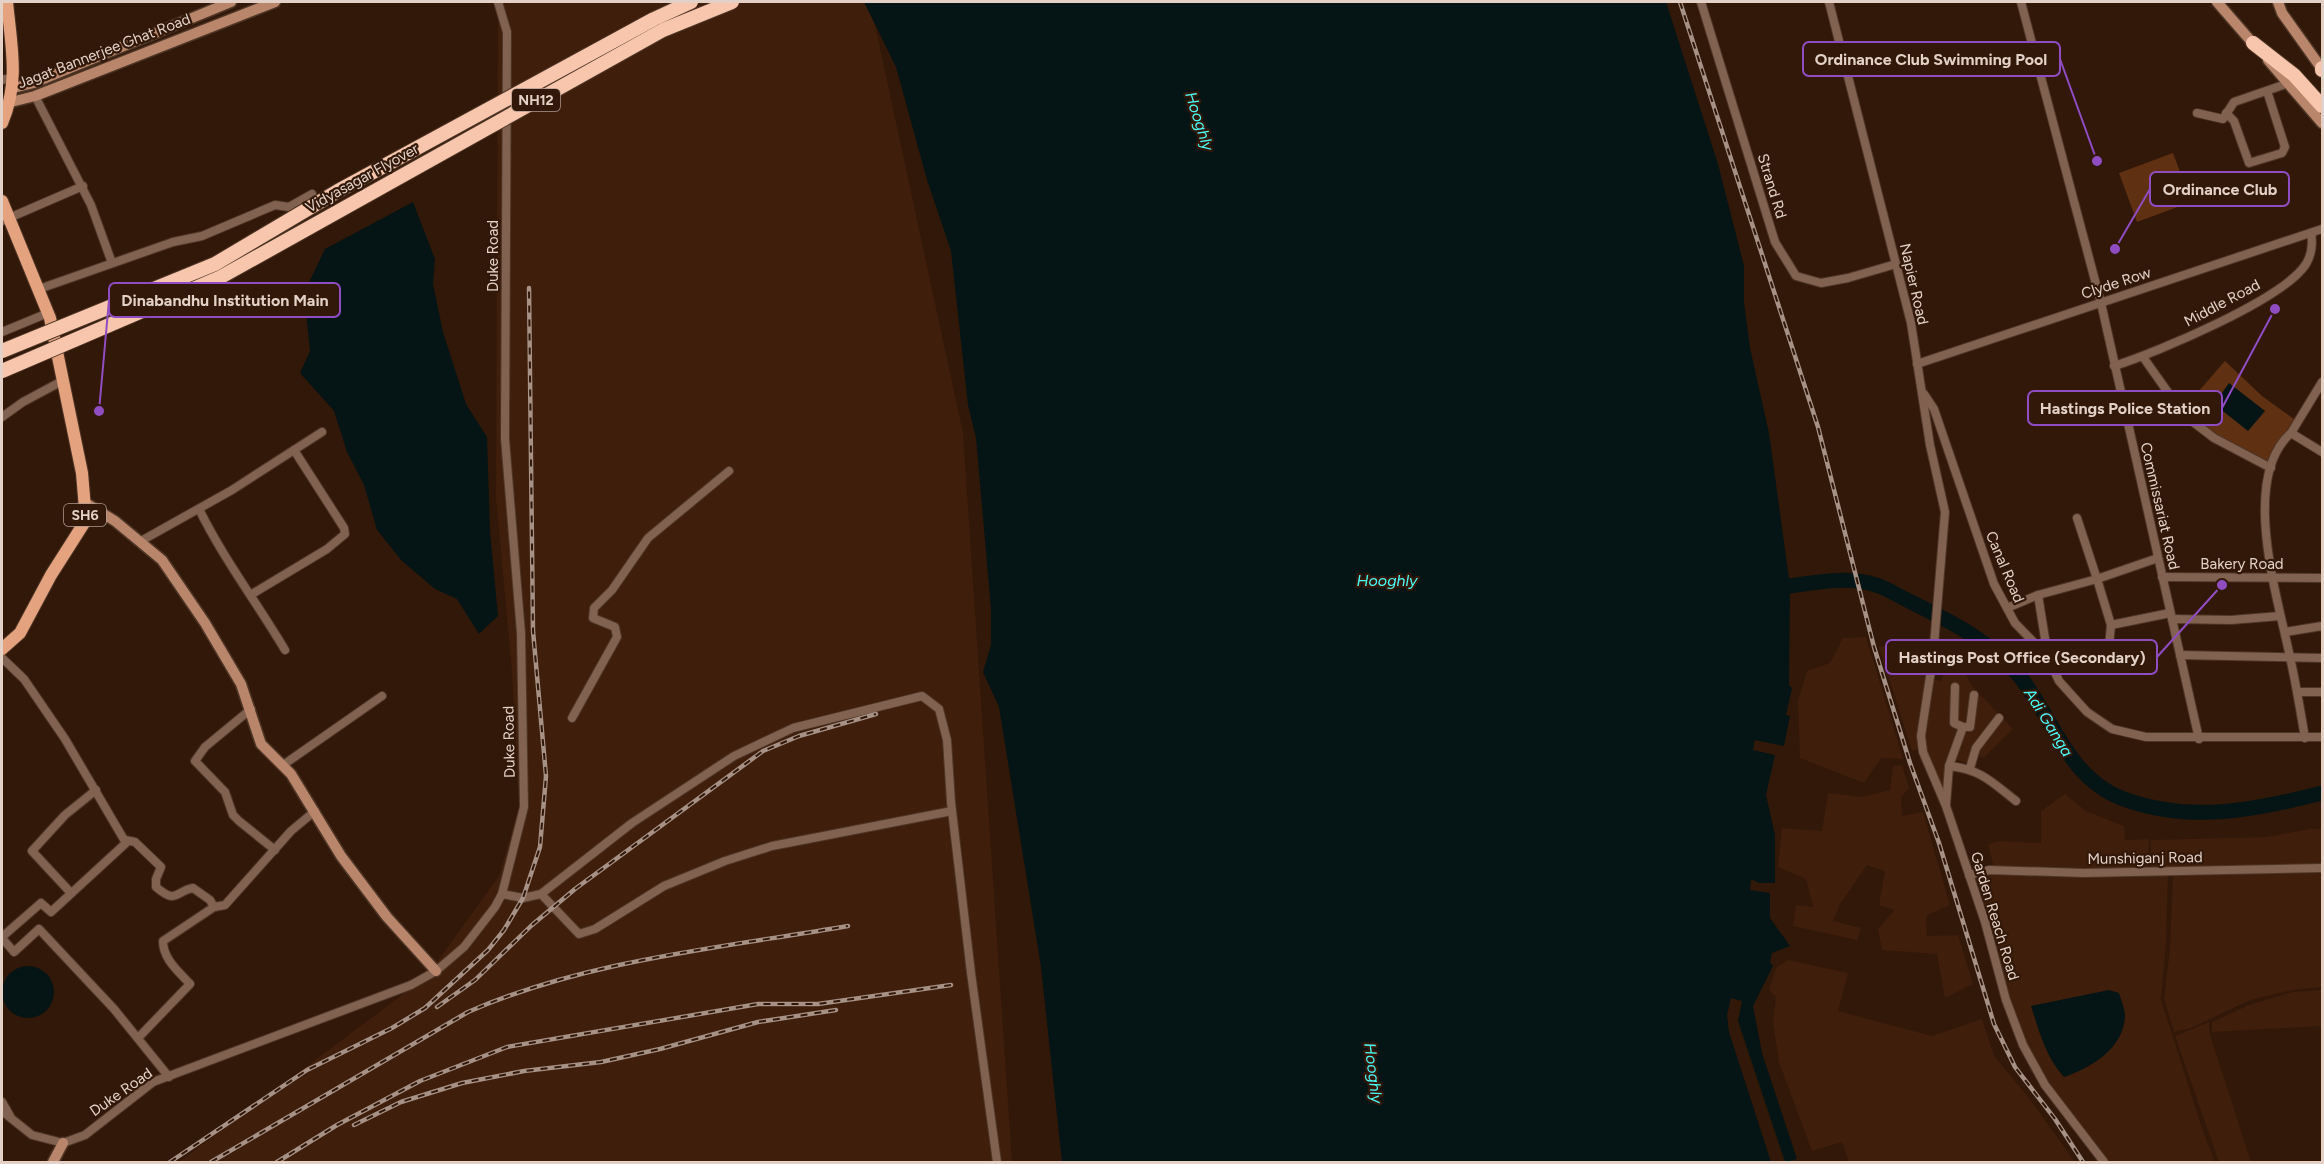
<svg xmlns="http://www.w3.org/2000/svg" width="2324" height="1164" viewBox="0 0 2324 1164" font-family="Figtree,sans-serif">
<rect width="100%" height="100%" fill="#321809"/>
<!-- built -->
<g fill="#3f1e0b">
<polygon points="496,2 870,2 963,433 1012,1162 179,1162 426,977 499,876 519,807 512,672 496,498 498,9"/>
<polygon points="1866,637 1903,759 1881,758 1864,783 1800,758 1798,701 1807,671 1830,663 1843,638"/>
<polygon points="1906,643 1923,657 1925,678 1941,681 1949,663 1961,667 1972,686 2013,729 1983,758 1978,755 1972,765 1950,758 1945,797 1926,753 1917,749 1912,751 1879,647"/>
<polygon points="1902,765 1909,788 1901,797 1902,816 1923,812 1950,905 1926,916 1927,936 1958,935 1973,984 1945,998 1937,954 1882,950 1878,929 1894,910 1879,905 1885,871 1867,865 1840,904 1833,921 1861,928 1857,940 1793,926 1796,905 1813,907 1806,879 1778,867 1782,828 1822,831 1828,793 1861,797 1890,790 1893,766"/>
<polygon points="2065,794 2086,811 2124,826 2125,840 2149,839 2148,869 2043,870 1994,868 1988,844 2001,841 2041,843 2041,811"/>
<polygon points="2310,829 2322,829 2322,865 2150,868 2151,840 2267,837"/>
<polygon points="2322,870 2322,987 2292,990 2250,1000 2191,1028 2174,1032 2164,999 2170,948 2173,871"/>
<polygon points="1989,873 2168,873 2166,943 2161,1000 2203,1131 2215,1162 2107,1162 2101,1150 2053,1091 2024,1045 1973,876"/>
<polygon points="1788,960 1848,973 1838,1011 1932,1036 1982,1019 1994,1056 2026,1094 2075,1162 1849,1162 1842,1142 1812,1151 1779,1062 1773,1023 1776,997 1769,990 1776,968"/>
<polygon points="2322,990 2322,1026 2212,1032 2212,1022 2249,1005 2292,992"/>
<polygon points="2209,1022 2210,1035 2251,1162 2219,1162 2175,1036"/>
</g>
<!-- green -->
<g fill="#603012">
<polygon points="2173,153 2191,202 2137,222 2119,173"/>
<polygon points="2225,361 2262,396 2294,419 2267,463 2217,436 2184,408"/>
</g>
<!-- water -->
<g fill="#051414">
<polygon points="864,2 1666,2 1718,164 1744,266 1744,302 1750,348 1769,433 1790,586 1789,685 1792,688 1786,715 1790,716 1784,746 1755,740 1753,750 1775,755 1766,795 1775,835 1775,883 1759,883 1751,879 1750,890 1770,893 1770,918 1790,946 1772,953 1770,962 1773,966 1753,1006 1762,1053 1797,1159 1785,1162 1738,1021 1742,1001 1731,998 1727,1015 1729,1032 1771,1162 1062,1162 1041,967 999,707 983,672 991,645 991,609 976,438 968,405 951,251 927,180 896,67"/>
<polygon points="413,202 435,259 433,284 443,332 466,404 487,437 490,532 498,616 479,634 457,599 435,589 402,561 377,530 364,485 347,452 334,411 300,373 310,351 304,293 325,249"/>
<polygon points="2229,383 2265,411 2248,431 2214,404"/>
<circle cx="28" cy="992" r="26"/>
<path d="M2109,990l10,3c2,7 6,16 6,23 -1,32 -34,52 -61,61 -18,-19 -25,-46 -33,-71z"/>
</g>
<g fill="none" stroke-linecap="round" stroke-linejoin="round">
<!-- river -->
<path stroke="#051414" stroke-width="15" d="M1790,586c27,-4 59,-10 86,-1 11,3 22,11 33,16 40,20 83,40 112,77 32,41 47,99 100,120 67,26 135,12 201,-5"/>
<!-- street casing -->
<g stroke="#4e3627" stroke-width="10">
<g id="street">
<polyline points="1701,2 1775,242 1796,276 1821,283 1848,278 1896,264"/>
<polyline points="1829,2 1911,323 1930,445 1945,512 1933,657 1921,736 1923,752 1946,806 1985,922 2006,1000 2023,1045 2045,1085 2104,1162"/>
<polyline points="2021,2 2101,303 2199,739"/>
<polyline points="2,80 14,77"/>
<polyline points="35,96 91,205 112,263"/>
<polyline points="2197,113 2223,119 2234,102 2289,83"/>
<polyline points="2226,113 2234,121 2249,163 2282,153 2285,147 2267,91"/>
<polyline points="2,221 83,186"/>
<polyline points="39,289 173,242 202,236 275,205 289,207 312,194"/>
<polyline points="2,332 48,313"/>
<polyline points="2143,357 2184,415 2214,438 2271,468"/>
<polyline points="1917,364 2322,229"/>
<path d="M2114,366c42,-13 170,-67 192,-102 6,-10 7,-20 5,-31"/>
<polyline points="2322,382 2291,433 2322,452"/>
<polyline points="1924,394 1934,409 1994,584 2015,623 2048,657 2059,681 2087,712 2112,729 2146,737 2322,737"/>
<polyline points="2,417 23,402 64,380"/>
<path d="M2291,433c-50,44 -15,159 -3,215 7,30 12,60 17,90"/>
<path d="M199,509c24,49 58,94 86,141"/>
<polyline points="141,541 232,490 322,432"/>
<polyline points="2162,577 2322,578"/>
<polyline points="252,594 327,549 345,534 344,528 294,450"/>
<polyline points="2038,595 2097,579 2077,518"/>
<polyline points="2007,608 2038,595 2048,657 2109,646 2111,625 2097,579 2158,558"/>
<polyline points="2172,619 2231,620 2280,616"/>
<polyline points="2111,625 2170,613"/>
<polyline points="2285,632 2322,626"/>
<polyline points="2180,655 2322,658"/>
<polyline points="2,658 24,679 65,739 126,843 51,912 41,903 2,937"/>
<polyline points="2297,692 2322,692"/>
<polyline points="251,709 205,747 195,761 225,792 233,815 239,821 275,850"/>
<polyline points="572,718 617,637 615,627 593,618 594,608 612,590 648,538 729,471"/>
<polyline points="1963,727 1970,727 1974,695"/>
<polyline points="283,765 382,696"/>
<path d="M1949,766c31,3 43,16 67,35"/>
<polyline points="1970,768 1976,748 1999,718"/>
<polyline points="1946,805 1949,766 1963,727 1954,723 1955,687"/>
<path d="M125,840l10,2 26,25 -5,12v8c21,18 19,4 37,1l17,12 4,7"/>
<polyline points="1969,875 1989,870 2084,873 2322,868"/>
<polyline points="71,893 32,851 65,815 96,790"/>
<polyline points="502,894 523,898 541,894 632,823 734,756 793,728 922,696 939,709 947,740 951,802 971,973 997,1162"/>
<polyline points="541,894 579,934 595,929 664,886 725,861 772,846 952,811"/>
<polyline points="2,938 14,952 39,929 114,1009 169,1077"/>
<path d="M138,1038l52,-54c-12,-13 -27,-25 -27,-43l51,-34 11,-2 66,-74 24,-20"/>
<polyline points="2,1102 10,1116"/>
<polyline points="2,1111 32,1135 63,1143 85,1135 153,1082 411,985 436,971 464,947 495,907 502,894 524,807 521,633 505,439 507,32 498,2"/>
</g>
</g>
<!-- secondary casing -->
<g stroke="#4e3627" stroke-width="13">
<g id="secondary">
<polyline points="2217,2 2257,48"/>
<polyline points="2278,2 2282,13 2322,69"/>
<polyline points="2268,60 2322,123"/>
<polyline points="13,88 34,83 231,2"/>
<polyline points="11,102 35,96 275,2"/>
<polyline points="84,502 115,521 162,560 205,623 241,684 261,744 291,774 341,856 387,917 436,971"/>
<polyline points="53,1162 63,1143"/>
</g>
</g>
<!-- primary casing -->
<g stroke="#4e3627" stroke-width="14">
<g id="primary">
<path d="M2,123c18,-41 9,-78 5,-121"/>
<polyline points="2,201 50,318 82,473 86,520 51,575 20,633 2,649"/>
</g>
</g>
<!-- highway casing -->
<g stroke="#4e3627" stroke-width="16">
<g id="highway">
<polyline points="2253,43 2294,75 2322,106"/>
<polyline points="2322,68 2322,70"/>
</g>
</g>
<!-- street -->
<use href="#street" stroke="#816150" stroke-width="8"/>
<!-- secondary -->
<use href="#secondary" stroke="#ba866b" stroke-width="10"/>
<!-- primary -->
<use href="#primary" stroke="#e5a27f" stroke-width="12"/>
<!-- highway -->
<use href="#highway" stroke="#f7c6ac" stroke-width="14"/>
<!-- rail casing -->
<g stroke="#a69186" stroke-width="4.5">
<g id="rail">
<polyline points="1680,2 1818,427 1874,647 1910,763 1939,843 1994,1024 2015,1067 2055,1119 2083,1162"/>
<polyline points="437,1007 475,980 532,925 575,889 763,751 799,736 876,714"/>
<polyline points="354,1125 401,1102 462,1083 524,1071 601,1062 660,1049 758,1022 836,1010"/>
<polyline points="170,1162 307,1070 392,1028 425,1008 488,950 504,930 523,898 540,847 546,776 533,631 529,288"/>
<path d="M211,1162l257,-150c119,-52 252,-64 380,-86"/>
<polyline points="277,1162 337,1125 420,1081 507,1047 758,1004 818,1004 951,985"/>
</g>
</g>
<!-- rail -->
<use href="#rail" stroke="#321809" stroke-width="2" stroke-dasharray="7" stroke-linecap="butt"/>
<!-- highway-bridge casing -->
<g stroke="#4e3627" stroke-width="16" stroke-linecap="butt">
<g id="highway-bridge">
<polyline points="2,351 215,264 338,191 654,19 691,2"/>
<polyline points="2,371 219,278 663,30 732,2"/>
</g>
</g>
<!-- highway-bridge -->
<use href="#highway-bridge" stroke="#f7c6ac" stroke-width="14"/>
</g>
<g text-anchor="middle" stroke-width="4.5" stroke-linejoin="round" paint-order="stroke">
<!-- shield labels -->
<g fill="#321809" stroke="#ae9a8e" stroke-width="1.5">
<rect x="512" y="89" width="48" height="22" rx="4.5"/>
<rect x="64" y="504" width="42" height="22" rx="4.5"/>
</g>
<g font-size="14" font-weight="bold" fill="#e3d1c7">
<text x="536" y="105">NH12</text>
<text x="85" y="520">SH6</text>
</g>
<!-- street labels -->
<g font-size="15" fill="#e3d1c7" stroke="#321809">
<text transform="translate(104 51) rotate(-21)" y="5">Jagat Bannerjee Ghat Road</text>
<text transform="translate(362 178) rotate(-29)" y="5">Vidyasagar Flyover</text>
<text transform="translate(1772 186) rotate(73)" y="5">Strand Rd</text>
<text transform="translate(493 256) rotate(-90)" y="5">Duke Road</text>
<text transform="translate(2116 283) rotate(-18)" y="5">Clyde Row</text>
<text transform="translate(1914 284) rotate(77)" y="5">Napier Road</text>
<text transform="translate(2222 303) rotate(-28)" y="5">Middle Road</text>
<text transform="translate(2160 506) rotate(77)" y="5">Commissariat Road</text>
<text x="2242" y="569">Bakery Road</text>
<text transform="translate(2005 567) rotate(67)" y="5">Canal Road</text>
<text transform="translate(509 742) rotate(-91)" y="5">Duke Road</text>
<text transform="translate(2145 858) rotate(-1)" y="5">Munshiganj Road</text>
<text transform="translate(1995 916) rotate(73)" y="5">Garden Reach Road</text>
<text transform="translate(121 1092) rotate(-35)" y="5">Duke Road</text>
</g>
<!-- water labels -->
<g font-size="16" font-style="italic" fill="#4bfdf9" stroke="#321809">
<text transform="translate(1200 121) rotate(72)" y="6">Hooghly</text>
<text x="1387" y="586">Hooghly</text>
<text transform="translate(2049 722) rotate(58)" y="6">Adi Ganga</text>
<text transform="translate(1374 1073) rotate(83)" y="6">Hooghly</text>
</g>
</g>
<!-- callouts -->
<path fill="none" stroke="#904dc1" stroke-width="2" d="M2097 161L2060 59M2115 249L2150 189M99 411L109 300M2275 309L2222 408M2222 585L2157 657"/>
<g fill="#904dc1" stroke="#321809" stroke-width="2">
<circle cx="2097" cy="161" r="6"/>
<circle cx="2115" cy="249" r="6"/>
<circle cx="99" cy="411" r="6"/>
<circle cx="2275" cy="309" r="6"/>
<circle cx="2222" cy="585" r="6"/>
</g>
<g fill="#321809" stroke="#904dc1" stroke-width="2">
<rect x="1803" y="42" width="257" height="34" rx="6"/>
<rect x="2150" y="172" width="139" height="34" rx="6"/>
<rect x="109" y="283" width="231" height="34" rx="6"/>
<rect x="2028" y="391" width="194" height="34" rx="6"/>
<rect x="1886" y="640" width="271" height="34" rx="6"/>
</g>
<g font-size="16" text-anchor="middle" font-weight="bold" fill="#e3d1c7">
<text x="1931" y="65">Ordinance Club Swimming Pool</text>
<text x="2220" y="195">Ordinance Club</text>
<text x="225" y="306">Dinabandhu Institution Main</text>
<text x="2125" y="414">Hastings Police Station</text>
<text x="2022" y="663">Hastings Post Office (Secondary)</text>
</g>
<!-- border -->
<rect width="2324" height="1164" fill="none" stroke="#e3d1c7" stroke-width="6"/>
</svg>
